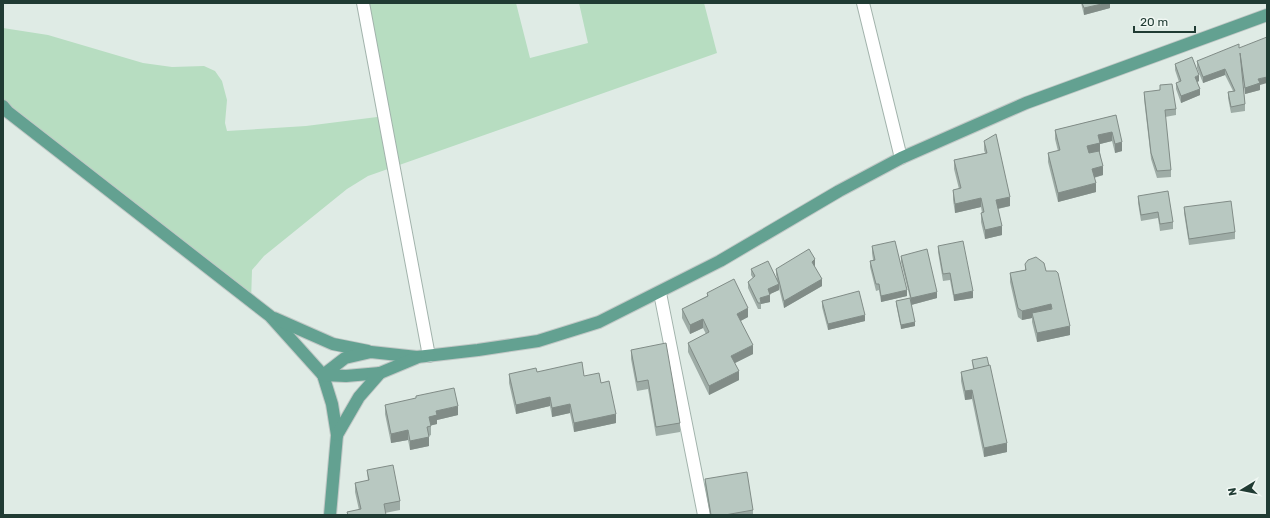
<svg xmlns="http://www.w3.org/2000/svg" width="1270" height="518" viewBox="0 0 1270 518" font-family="Rubik,sans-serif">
<rect width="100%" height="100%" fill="#dfebe5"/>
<!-- green -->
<polygon fill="#b7ddc1" points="363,3 516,3 530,58 588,43 579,3 704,3 717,53 368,176 347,189 264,256 252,270 251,302 3,106 3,28 48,35 143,63 172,67 204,66 215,71 222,81 227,100 225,123 227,131 306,126 385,116"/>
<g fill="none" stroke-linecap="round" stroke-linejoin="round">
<!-- minor casing -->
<g stroke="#a2b3ac" stroke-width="14">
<g id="minor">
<polyline points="363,3 429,356"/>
<polyline points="863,3 901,158"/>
<polyline points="660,293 704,515"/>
</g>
</g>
<!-- major casing -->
<g stroke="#c1c8c6" stroke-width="14">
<g id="major">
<polyline points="3,106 8,112 270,316 323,375 332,404 337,435 330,515"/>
<polyline points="274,318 333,344 368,351"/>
<polyline points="323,375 345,358 371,352 417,357 478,350 538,341 599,322 720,261 839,191 901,158 1026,103 1267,15"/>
<polyline points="323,375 346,376 380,373"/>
<polyline points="337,435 359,397 380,373 416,358"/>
</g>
</g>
<!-- minor -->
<use href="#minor" stroke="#fff" stroke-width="12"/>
<!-- major -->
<use href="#major" stroke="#63a191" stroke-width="12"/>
</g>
<!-- wall -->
<g fill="#9eaca6">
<polygon points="1081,3 1110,3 1110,8 1084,15"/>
<polygon points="1239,48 1260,85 1260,90 1245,94 1242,74 1245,104 1245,111 1231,113 1228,98 1228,92 1233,91 1225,75 1203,83 1197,68 1197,61"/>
<polygon points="1175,64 1199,81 1197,82 1200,95 1181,103 1176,89 1176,83 1179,82 1175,70"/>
<polygon points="1144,92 1176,109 1176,115 1165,117 1171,170 1171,177 1157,178 1151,159 1144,99"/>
<polygon points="1116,115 1122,151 1115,153 1112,141 1100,144 1100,152 1103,175 1094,178 1096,192 1058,202 1048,162 1048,153 1058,151 1055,139 1055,130"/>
<polygon points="984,141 1010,206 998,209 1002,235 985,239 981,222 981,213 982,213 981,207 955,213 953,200 953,190 959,189 954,169 954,160 985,153 984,150"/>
<polygon points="1138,196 1173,222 1173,229 1160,231 1158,218 1141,221 1138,203"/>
<polygon points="1184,207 1235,232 1235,239 1189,245 1184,213"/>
<polygon points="872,246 907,296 881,302 879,290 876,291 870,267 870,261 873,260 872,253"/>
<polygon points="938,246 973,298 954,301 950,280 943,281 938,252"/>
<polygon points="901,256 937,298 911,305 915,326 901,329 896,304 896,301 910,298 901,262"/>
<polygon points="1025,264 1046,271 1070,335 1037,342 1032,322 1032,318 1022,320 1018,317 1010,282 1010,273 1025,270"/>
<polygon points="814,266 822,286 784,308 779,288 779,290 770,294 770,302 761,304 761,309 758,309 748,288 748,282 753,278 751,275 751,269 777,278 776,275 776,269 815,266"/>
<polygon points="707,293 748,317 740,321 753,354 735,363 739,380 709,395 688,352 688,343 706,334 703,328 690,334 682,318 682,309 707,296"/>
<polygon points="822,301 865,321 828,330 822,307"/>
<polygon points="631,350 680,423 680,432 656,436 648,389 637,391 631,359"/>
<polygon points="972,360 1007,452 984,457 972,399 965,400 961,381 961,372 973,369"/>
<polygon points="537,372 601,383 616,423 574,432 570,413 552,417 550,406 516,414 509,383 509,374"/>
<polygon points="416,396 458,415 437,420 437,424 431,425 431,435 429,436 429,446 410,450 408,440 391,443 385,414 385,405 416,399"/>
<polygon points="367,470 400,501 400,510 385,513 386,515 347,515 347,512 359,510 355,492 355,483 368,481"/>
<polygon points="705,479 753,510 753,515 710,515 705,486"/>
</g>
<!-- shaded-wall -->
<g fill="#818c87">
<polygon points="1106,3 1110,3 1110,8 1084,15 1084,8"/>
<polygon points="1225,69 1225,75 1203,83 1203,77"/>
<polygon points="1199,75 1199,81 1195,83 1195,77"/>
<polygon points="1267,77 1267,83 1260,85 1260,90 1245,94 1245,88 1258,79"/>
<polygon points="1200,89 1200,95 1181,103 1181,96"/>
<polygon points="1112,132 1112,141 1100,144 1100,152 1087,155 1087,146 1098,135"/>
<polygon points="1122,142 1122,151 1115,153 1115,144"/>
<polygon points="1103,166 1103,175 1092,178 1092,169"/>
<polygon points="1096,183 1096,192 1058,202 1058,193"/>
<polygon points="1010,197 1010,206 996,209 996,200"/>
<polygon points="981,198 981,207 955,213 955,204"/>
<polygon points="1002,226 1002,235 985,239 985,230"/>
<polygon points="815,259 815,266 812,268 812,262"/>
<polygon points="822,279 822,286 784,308 784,301"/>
<polygon points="779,284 779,290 768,295 768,289"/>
<polygon points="907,290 907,296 881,302 881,296"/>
<polygon points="973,291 973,298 954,301 954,295"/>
<polygon points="937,292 937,298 911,305 911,298"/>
<polygon points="770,295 770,302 761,304 760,298"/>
<polygon points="1051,304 1051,313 1032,313 1032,318 1022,320 1022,311"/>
<polygon points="748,308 748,317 737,323 737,314"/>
<polygon points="865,315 865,321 828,330 828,324"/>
<polygon points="703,319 703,328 690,334 690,325"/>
<polygon points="915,322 915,326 901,329 901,325"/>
<polygon points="1070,326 1070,335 1037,342 1037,333"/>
<polygon points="753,345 753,354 731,365 731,356"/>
<polygon points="739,371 739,380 709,395 709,386"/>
<polygon points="972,390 972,399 965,400 965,391"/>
<polygon points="550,397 550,406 516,414 516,405"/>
<polygon points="570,404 570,413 552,417 552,408"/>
<polygon points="458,406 458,415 437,420 437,424 429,426 429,417 436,411"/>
<polygon points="616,414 616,423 574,432 574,423"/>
<polygon points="408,430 408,440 391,443 391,434"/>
<polygon points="429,437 429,446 410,450 410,441"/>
<polygon points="1007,443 1007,452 984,457 984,448"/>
</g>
<!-- building -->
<g fill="#b8c8c1" stroke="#818c87">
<polygon points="1082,3 1106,3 1084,8"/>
<polygon points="1267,37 1267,77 1258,79 1260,83 1245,88 1240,53 1245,104 1231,107 1228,92 1235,91 1225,69 1203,77 1197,61 1239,44 1239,48"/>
<polygon points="1192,57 1199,75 1195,77 1200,89 1181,96 1176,83 1181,81 1175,64"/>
<polygon points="1172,84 1176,109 1165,110 1171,170 1157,171 1151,153 1144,92 1160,90 1160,85"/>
<polygon points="1116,115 1122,142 1115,144 1112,132 1098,135 1100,143 1087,146 1089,153 1099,151 1103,166 1092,169 1096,183 1058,193 1048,153 1060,150 1055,130"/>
<polygon points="996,134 1010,197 996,200 1002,226 985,230 981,213 984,212 981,198 955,204 953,190 961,188 954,160 987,153 984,141"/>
<polygon points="1168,191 1173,222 1160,224 1158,212 1141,215 1138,196"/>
<polygon points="1231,201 1235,232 1189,239 1184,207"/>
<polygon points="895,241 907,290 881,296 879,284 876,284 870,261 875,260 872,246"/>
<polygon points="963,241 973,291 954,295 950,273 943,274 938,246"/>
<polygon points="809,249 815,259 812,262 822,279 784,301 776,269"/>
<polygon points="927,249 937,292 911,298 901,256"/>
<polygon points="1036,257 1044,263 1046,271 1056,271 1058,273 1070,326 1037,333 1032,313 1052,309 1051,304 1022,311 1018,308 1010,273 1026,270 1025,264 1028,260"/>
<polygon points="768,261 779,284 768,289 770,295 760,298 761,303 758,303 748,282 755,276 751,269"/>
<polygon points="734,279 748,308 737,314 753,345 731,356 739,371 709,386 688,343 709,332 703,319 690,325 682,309 708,296 707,293"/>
<polygon points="859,291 865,315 828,324 822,301"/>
<polygon points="910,298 915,322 901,325 896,301"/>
<polygon points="666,343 680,423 656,427 648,380 637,382 631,350"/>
<polygon points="987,357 989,366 974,369 972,360"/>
<polygon points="582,362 584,376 599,373 601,383 609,381 616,414 574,423 570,404 552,408 550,397 516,405 509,374 536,368 537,372"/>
<polygon points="990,365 1007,443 984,448 972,390 965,391 961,372"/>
<polygon points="454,388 458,406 436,411 437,415 429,417 431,426 427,427 429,437 410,441 408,430 391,434 385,405 416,398 416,396"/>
<polygon points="393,465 400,501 384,504 386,515 348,515 347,512 361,509 355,483 369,480 367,470"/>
<polygon points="747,472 753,510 725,515 711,515 705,479"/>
</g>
<!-- border -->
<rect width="1270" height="518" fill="none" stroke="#203b33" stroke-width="8"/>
<!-- north arrow -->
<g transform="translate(1242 490) rotate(260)" stroke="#f0f7f3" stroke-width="3" paint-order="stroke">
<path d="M0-3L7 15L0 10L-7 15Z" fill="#203b33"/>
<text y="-6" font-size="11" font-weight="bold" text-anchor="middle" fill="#203b33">N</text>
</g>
<!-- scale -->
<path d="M1134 26v6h61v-6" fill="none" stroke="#203b33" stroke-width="2"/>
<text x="1140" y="26" font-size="12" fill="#203b33" stroke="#f0f7f3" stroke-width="3" paint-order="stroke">20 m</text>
</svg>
